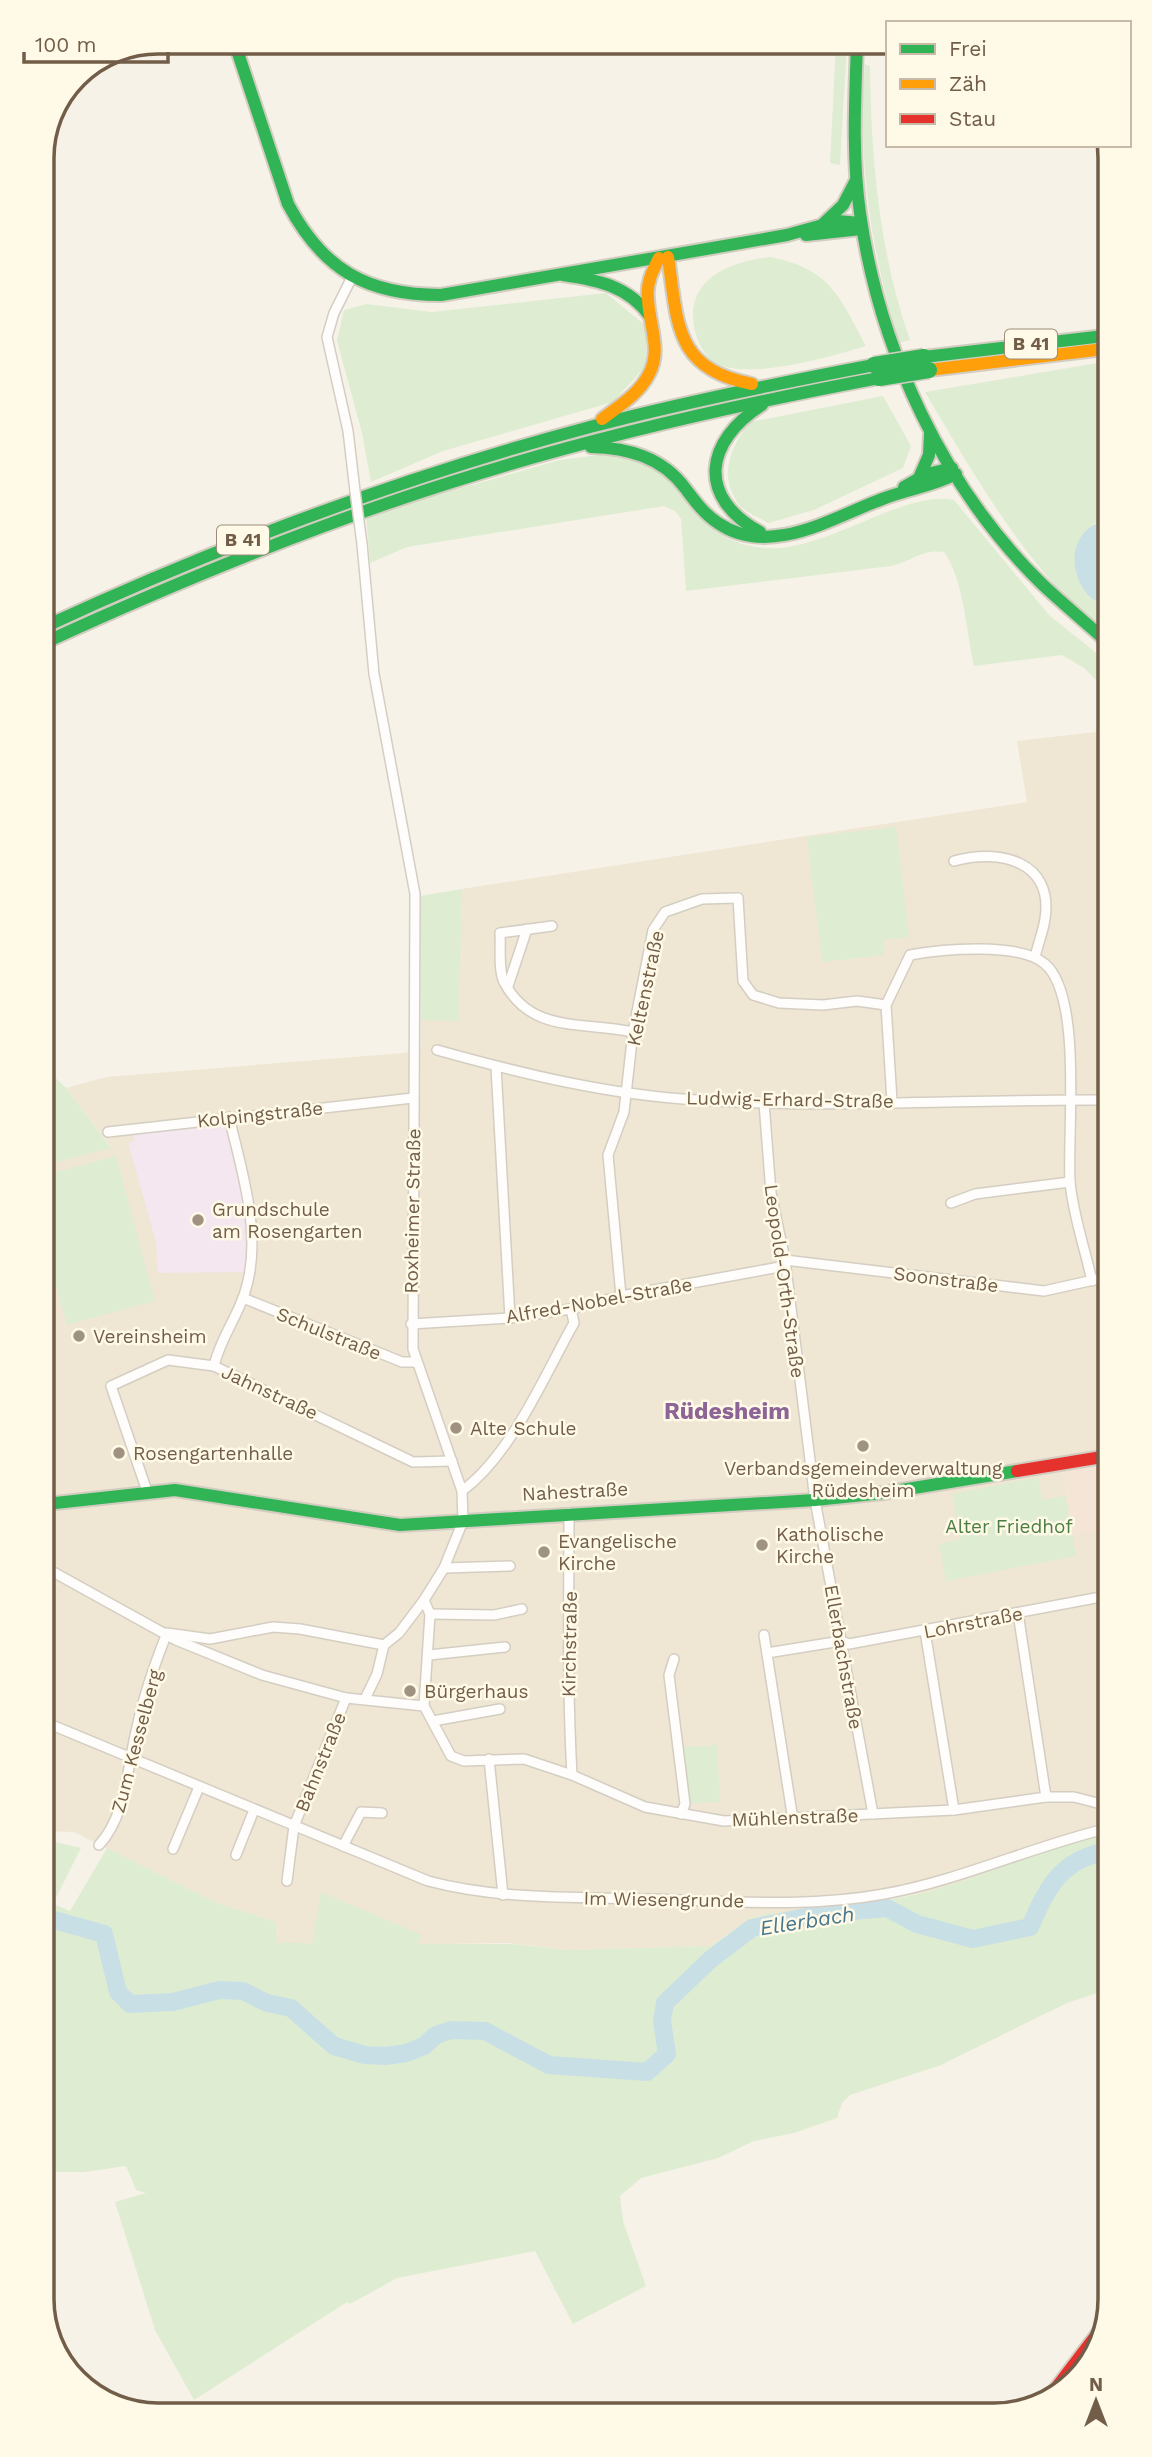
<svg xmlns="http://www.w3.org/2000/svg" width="1152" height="2457" viewBox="0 0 1152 2457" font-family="'Work Sans',sans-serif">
<rect width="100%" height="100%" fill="#f6f2e7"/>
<!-- residential -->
<polygon fill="#efe6d4" points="1105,731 1108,1464 1063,1472 1074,1534 1108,1529 1109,1830 1053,1843 987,1873 928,1892 795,1915 770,1913 749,1919 711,1946 569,1950 507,1943 299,1946 286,1942 277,1945 276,1922 217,1903 74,1832 47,1831 45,1165 111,1147 66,1088 107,1077 404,1053 421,1049 421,1020 459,1020 462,889 1027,802 1017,741"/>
<!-- commercial -->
<polygon fill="#f4e5d7" points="1108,1464 1108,1529 1074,1535 1063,1471"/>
<!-- education -->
<polygon fill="#f4e7f0" points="218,1123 225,1124 244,1204 248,1236 247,1272 158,1273 156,1242 128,1143 134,1141 134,1132"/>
<!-- green -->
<g fill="#deedd2">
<polygon points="836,44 847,44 840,165 830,163"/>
<path d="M865,64l5,2c1,93 9,186 40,274l-11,3c-28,-92 -42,-183 -34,-279z"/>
<path d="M770,257c60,12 69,38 96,89 -33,10 -121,36 -152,16 -10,-6 -16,-20 -19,-31 -12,-51 33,-69 75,-74z"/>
<polygon points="606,293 646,326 646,366 613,402 443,451 371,482 362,433 337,341 344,310 367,304 432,312"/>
<path d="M1104,362l1,158 -12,4 -8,68 20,15v25c-73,-54 -134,-162 -180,-240z"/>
<path d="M883,396l28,50 -8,22 -89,42 -46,13c-8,-5 -23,-11 -29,-18 -21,-30 -9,-57 11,-83z"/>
<path d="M607,454c83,3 77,89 158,94 60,5 139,-59 189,-48l95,115 56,45v29l-21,-21 -22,-13 -88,11c-7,-32 -11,-89 -30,-114 -23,-3 -31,9 -53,14l-205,25 -5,-72 -6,-8 -11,-5 -257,41 -37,16 -4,-48 194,-55z"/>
<polygon points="896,827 909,937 883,940 884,955 822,962 807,837"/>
<polygon points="462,889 459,1021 421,1020 420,896"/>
<polygon points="45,1068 66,1088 111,1148 45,1165"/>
<polygon points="116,1156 155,1301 67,1325 45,1246 45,1175"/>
<polygon points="1038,1477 1042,1500 1065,1496 1076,1556 946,1581 939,1544 961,1539 952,1494"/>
<polygon points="717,1745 720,1802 685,1804 679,1747"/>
<polygon points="1109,1833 1109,1989 1067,2003 941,2065 850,2095 842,2103 837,2118 794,2133 754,2141 718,2158 641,2178 620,2196 623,2221 646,2286 573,2324 535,2251 397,2278 350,2304 347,2302 194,2400 155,2330 115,2202 146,2193 136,2190 126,2166 84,2172 48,2172 47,1840 81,1848 53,1904 70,1911 107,1848 217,1903 276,1922 277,1944 286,1942 312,1944 321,1892 422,1935 417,1944 512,1944 569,1950 711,1946 749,1919 770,1913 795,1915 847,1908 928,1892 987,1873 1053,1843 1048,1851 1059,1842"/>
</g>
<!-- water -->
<path fill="#c9dfe6" d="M1105,520v87c-7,-5 -17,-10 -21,-17 -17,-27 -12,-60 21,-70z"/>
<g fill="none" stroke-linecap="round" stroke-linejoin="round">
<!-- river -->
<path stroke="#c9dfe6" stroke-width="18" d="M47,1918l57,16 14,58 12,12 43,-2 46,-12 24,1 24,12 24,5 43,38 31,9 21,1 20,-3 18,-7 12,-11 15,-5 34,1 64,34 98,7 20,-18 -5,-33 3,-18 46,-44 41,-31 68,-14 67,-6 30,16 56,15 57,-12c17,-40 32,-69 79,-76"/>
<!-- street casing -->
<g stroke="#d4cec2" stroke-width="12">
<g id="street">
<polyline points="351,279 334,313 327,337 348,431 355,491"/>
<polyline points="362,544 374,674 415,894 413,1349 462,1491 463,1521 444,1568 424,1600 399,1633 384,1645 377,1674 365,1699"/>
<path d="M954,861c45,-13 100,0 91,58 -2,13 -7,25 -10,38"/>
<path d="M552,926l-52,7c1,13 -2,37 4,49 27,52 78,39 129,50"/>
<polyline points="508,986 527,929"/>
<path d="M886,1005l24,-50c32,-6 110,-13 135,9 38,32 22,171 25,218 3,33 15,67 22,99"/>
<polyline points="886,1005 892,1101"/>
<path d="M437,1050c86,24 172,45 261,50 135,9 273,-1 409,0"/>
<polyline points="496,1067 510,1318"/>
<polyline points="764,1103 771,1193 785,1260 815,1500 873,1814"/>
<polyline points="108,1132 413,1098"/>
<polyline points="951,1203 975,1194 1070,1182"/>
<polyline points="785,1260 1044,1291 1107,1277"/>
<polyline points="621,1296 608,1155 624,1112 633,1032 653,930 665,912 702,899 738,898 743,981 753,995 779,1003 823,1005 857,1001 886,1005"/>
<polyline points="243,1298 402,1362 416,1362"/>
<polyline points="411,1324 510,1318 571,1309 621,1296 785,1266"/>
<path d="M214,1366c6,-27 23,-48 31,-74 18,-56 -3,-120 -16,-175"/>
<polyline points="147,1491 111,1386 168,1360 214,1366 413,1462 452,1461"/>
<path d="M462,1491c50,-37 82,-115 112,-168l-3,-14"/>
<path d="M569,1513c0,87 -2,174 3,262"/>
<polyline points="46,1568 176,1640 262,1675 346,1698 424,1706"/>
<polyline points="444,1568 510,1566"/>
<polyline points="424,1600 430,1614 424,1706 451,1756 464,1761 524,1759 572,1775 645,1807 724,1821 954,1810 1046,1797 1074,1797 1109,1806"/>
<polyline points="1018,1613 1046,1797"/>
<polyline points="430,1614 494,1615 522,1609"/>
<polyline points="925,1631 954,1810"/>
<polyline points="764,1635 793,1820"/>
<polyline points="767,1653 841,1641 849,1644 1106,1596 1108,1604"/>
<polyline points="429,1655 505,1647"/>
<polyline points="674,1659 669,1675 685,1804 681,1814"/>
<polyline points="433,1721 500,1709"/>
<path d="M47,1723l381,158c72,19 147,16 222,18 77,2 158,9 234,-5 77,-14 149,-48 225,-66"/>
<polyline points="489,1759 503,1895"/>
<path d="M99,1845c28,-30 28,-79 38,-118 7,-32 18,-64 30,-94l43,6 63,-12 27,2 84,16"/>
<polyline points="343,1846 361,1812 382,1813"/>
<polyline points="173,1849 199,1787"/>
<polyline points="236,1855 254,1810"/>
<polyline points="287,1881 294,1826 346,1698"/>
</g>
</g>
<!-- fast casing -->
<g stroke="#d3cdc1" stroke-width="16">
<g id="fast">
<path d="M857,44c-2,57 -5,113 3,169 19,136 83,274 182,371 20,19 42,37 63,56"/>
<path d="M237,50l51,154c35,66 79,91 153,91l346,-60 50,-14 23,2"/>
<polyline points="824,223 843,205 855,182"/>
<polyline points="806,235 861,229"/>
<path d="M563,275c35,5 65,11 87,41"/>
<polyline points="924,357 1104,336"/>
<path d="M591,447c37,1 71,10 94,41 10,13 19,26 33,35 52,36 117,-7 167,-25 24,-9 48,-12 71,-24"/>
<polyline points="919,478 929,455 930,434"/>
<polyline points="904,487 927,474 952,468"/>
<path d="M760,532c-64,-35 -55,-91 2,-127"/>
<path d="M44,627c177,-82 358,-150 546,-200 94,-25 189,-44 284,-62"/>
<path d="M44,643c133,-61 268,-117 408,-161 140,-45 283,-77 427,-104"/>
<polyline points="46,1504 175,1490 400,1525 815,1500 883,1493 1017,1471"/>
</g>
</g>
<!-- slow casing -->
<g stroke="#d3cdc1" stroke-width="16">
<g id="slow">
<path d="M668,257c10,67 6,112 84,127"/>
<polyline points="929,370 1104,349"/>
<path d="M602,419c17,-13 37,-25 47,-45 13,-24 0,-49 -1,-75 -2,-15 4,-27 11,-41"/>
</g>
</g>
<!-- jam casing -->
<g stroke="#d3cdc1" stroke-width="16">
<g id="jam">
<polyline points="1017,1471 1108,1456"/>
<polyline points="1053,2392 1101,2329"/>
</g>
</g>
<!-- street -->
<use href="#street" stroke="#fefdfb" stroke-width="9"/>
<!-- fast -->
<use href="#fast" stroke="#30b455" stroke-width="12"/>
<!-- slow -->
<use href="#slow" stroke="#ff9f0a" stroke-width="12"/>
<!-- jam -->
<use href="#jam" stroke="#e5322d" stroke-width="12"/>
<!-- street-bridge casing -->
<g stroke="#d4cec2" stroke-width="12" stroke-linecap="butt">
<polyline id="street-bridge" points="355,491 362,544"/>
</g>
<!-- fast-bridge casing -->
<g stroke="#d5cec4" stroke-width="19" stroke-linecap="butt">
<g id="fast-bridge">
<polyline points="874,365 924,357"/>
<polyline points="879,378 929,370"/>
</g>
</g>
<!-- street-bridge -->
<use href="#street-bridge" stroke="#fefdfb" stroke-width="9"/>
<!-- fast-bridge -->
<use href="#fast-bridge" stroke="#30b455" stroke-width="16"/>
</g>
<!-- markers -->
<g fill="#a09280" stroke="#fff9e7" stroke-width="2.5">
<circle cx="198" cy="1220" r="7"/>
<circle cx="79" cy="1336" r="7"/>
<circle cx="456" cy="1428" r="7"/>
<circle cx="863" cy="1446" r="7"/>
<circle cx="119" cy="1453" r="7"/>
<circle cx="762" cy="1545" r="7"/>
<circle cx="544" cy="1552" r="7"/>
<circle cx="410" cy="1691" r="7"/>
</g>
<g text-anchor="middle" stroke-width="5" stroke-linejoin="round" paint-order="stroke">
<!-- shield labels -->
<g fill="#fff9e7" stroke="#9c8c78" stroke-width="2">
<rect x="1005" y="329.5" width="52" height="29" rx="5"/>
<rect x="217" y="525.5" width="52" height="29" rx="5"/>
</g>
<g font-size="18" font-weight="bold" fill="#725e48">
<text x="1031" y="350">B 41</text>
<text x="243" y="546">B 41</text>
</g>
<!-- street labels -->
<g font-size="19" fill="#725e48" stroke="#fff9e7">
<text transform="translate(645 988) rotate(-78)" y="7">Keltenstraße</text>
<text transform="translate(790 1099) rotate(1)" y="7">Ludwig-Erhard-Straße</text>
<text transform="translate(260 1114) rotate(-6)" y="7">Kolpingstraße</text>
<text transform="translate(412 1211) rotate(-89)" y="7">Roxheimer Straße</text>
<text transform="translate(946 1279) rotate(7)" y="7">Soonstraße</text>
<text transform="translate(785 1281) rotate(82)" y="7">Leopold-Orth-Straße</text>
<text transform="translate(599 1300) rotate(-10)" y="7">Alfred-Nobel-Straße</text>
<text transform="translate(329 1333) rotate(22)" y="7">Schulstraße</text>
<text transform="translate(270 1392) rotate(25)" y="7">Jahnstraße</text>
<text transform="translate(575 1491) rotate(-3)" y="7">Nahestraße</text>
<text transform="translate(973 1622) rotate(-11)" y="7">Lohrstraße</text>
<text transform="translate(569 1644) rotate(-89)" y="7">Kirchstraße</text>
<text transform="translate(844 1657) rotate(80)" y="7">Ellerbachstraße</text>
<text transform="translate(136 1741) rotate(-75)" y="7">Zum Kesselberg</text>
<text transform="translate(320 1762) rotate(-68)" y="7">Bahnstraße</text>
<text transform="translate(795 1817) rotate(-2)" y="7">Mühlenstraße</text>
<text transform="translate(664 1899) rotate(1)" y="7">Im Wiesengrunde</text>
</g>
<!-- poi labels -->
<g font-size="19" fill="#725e48" stroke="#fff9e7" text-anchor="start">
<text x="212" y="1216">Grundschule<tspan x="212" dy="22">am Rosengarten</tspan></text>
<text x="93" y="1343">Vereinsheim</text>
<text x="470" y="1435">Alte Schule</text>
<text x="133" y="1460">Rosengartenhalle</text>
<text x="863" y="1475" text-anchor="middle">Verbandsgemeindeverwaltung<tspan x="863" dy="22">Rüdesheim</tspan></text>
<text x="776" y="1541">Katholische<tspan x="776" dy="22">Kirche</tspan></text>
<text x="558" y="1548">Evangelische<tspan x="558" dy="22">Kirche</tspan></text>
<text x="424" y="1698">Bürgerhaus</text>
</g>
<!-- park labels -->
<g font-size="19" fill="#4c7e43" stroke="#fff9e7">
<text x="1009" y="1533">Alter Friedhof</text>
</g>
<!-- water labels -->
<g font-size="21" font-style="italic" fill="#45768d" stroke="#fff9e7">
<text transform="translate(807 1921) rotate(-9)" y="7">Ellerbach</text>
</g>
<!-- quarter labels -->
<g font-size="23" font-weight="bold" fill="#8d6496" stroke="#fff9e7">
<text x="727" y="1419">Rüdesheim</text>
</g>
</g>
<!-- crop -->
<path d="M0 0H1152V2457H0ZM158 54H994A104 104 0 0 1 1098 158V2299A104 104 0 0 1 994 2403H158A104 104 0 0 1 54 2299V158A104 104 0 0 1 158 54Z" fill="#fff9e7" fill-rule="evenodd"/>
<path fill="none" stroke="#725e48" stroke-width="3.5" d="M158 54H994A104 104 0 0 1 1098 158V2299A104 104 0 0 1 994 2403H158A104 104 0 0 1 54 2299V158A104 104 0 0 1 158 54Z"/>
<!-- legend -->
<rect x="886" y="21" width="245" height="126" fill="#fff9e7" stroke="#c7bba7" stroke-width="2"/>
<rect x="900" y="44" width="35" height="10" fill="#30b455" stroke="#c7bba7" stroke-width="2"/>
<text x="949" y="56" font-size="21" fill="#725e48">Frei</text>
<rect x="900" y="79" width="35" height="10" fill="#ff9f0a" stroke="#c7bba7" stroke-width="2"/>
<text x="949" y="91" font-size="21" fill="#725e48">Zäh</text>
<rect x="900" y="114" width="35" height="10" fill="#e5322d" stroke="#c7bba7" stroke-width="2"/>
<text x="949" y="126" font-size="21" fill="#725e48">Stau</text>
<!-- north arrow -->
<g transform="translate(1096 2401)" stroke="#fff9e7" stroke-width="5" paint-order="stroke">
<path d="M0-5L12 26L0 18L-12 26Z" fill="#725e48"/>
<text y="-10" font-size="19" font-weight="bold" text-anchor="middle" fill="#725e48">N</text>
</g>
<!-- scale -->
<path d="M24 52v10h144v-10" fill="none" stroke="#725e48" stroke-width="3.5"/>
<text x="35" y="52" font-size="21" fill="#725e48" stroke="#fff9e7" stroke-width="5" paint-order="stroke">100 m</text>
</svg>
